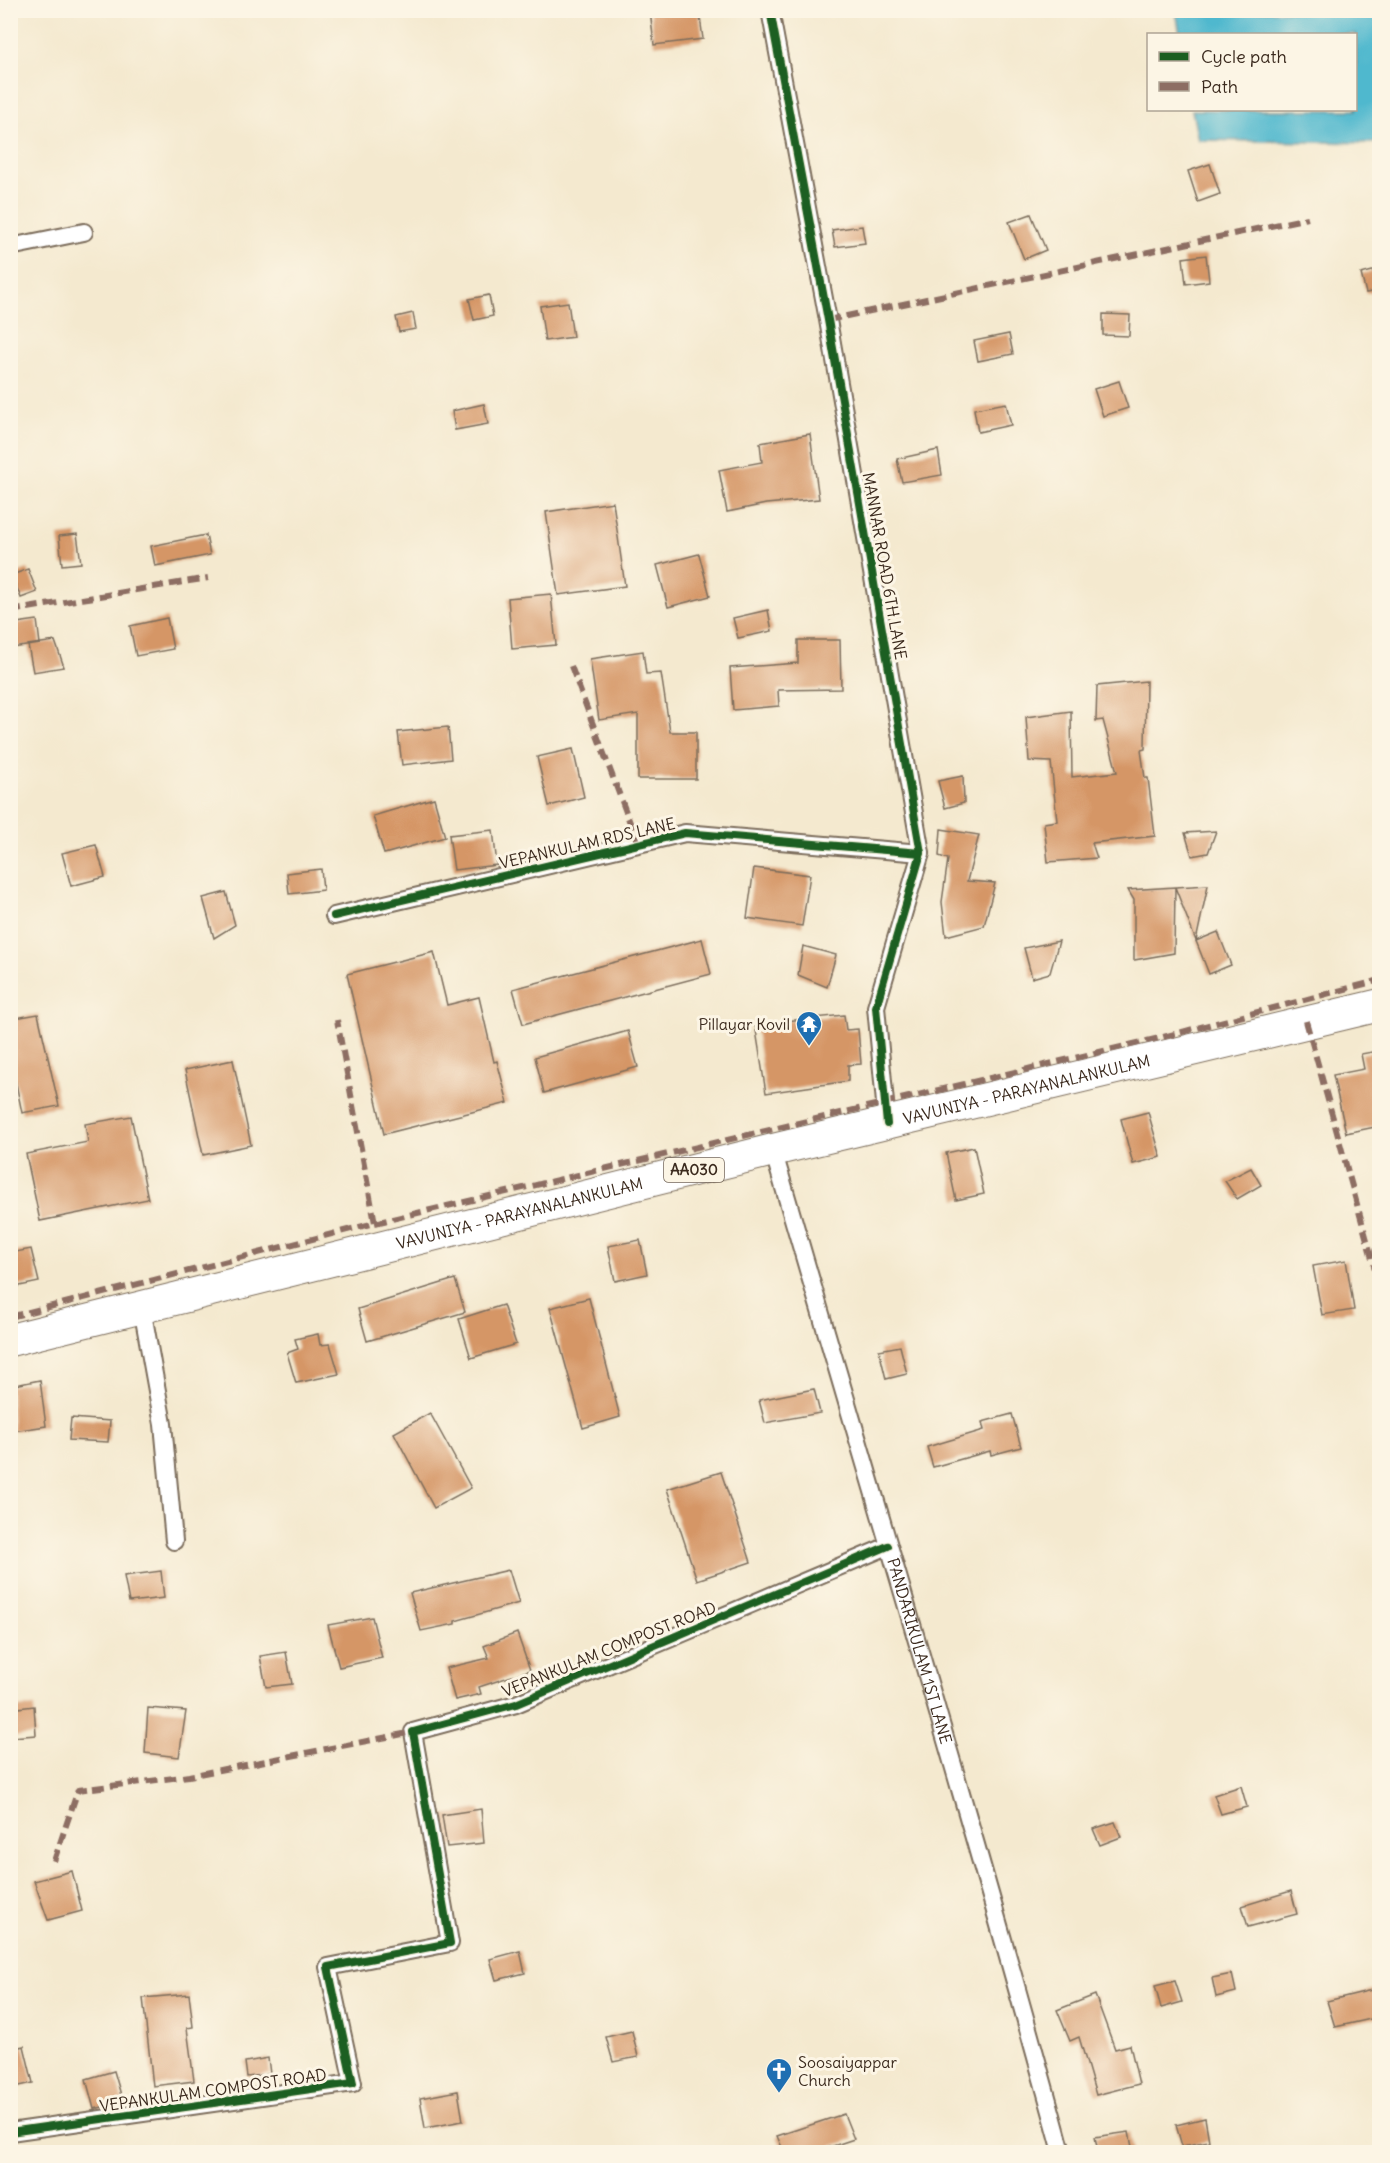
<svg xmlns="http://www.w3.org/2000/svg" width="1390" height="2163" viewBox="0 0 1390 2163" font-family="Delius,sans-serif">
<rect width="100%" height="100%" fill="#fcf5e5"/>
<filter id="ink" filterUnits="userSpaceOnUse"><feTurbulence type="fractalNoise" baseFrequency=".0167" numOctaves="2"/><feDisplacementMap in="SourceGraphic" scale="12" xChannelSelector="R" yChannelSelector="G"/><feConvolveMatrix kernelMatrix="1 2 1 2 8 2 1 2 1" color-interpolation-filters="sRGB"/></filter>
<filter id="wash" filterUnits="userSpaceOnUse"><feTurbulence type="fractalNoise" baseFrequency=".008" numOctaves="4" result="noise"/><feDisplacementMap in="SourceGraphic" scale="24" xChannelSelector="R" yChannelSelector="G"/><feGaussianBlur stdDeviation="1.35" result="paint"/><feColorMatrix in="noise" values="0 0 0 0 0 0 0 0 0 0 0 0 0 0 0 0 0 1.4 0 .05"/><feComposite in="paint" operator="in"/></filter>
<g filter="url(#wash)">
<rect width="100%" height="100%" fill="#f4e9cf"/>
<!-- water -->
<polygon fill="#50b8ce" stroke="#467176" stroke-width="1.5" points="1176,11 1379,11 1379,143 1198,140 1192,110 1356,110 1356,34 1180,34"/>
<g id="blocks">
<!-- building -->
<g fill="#d59666">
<polygon points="650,10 699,10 703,39 654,45"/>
<polygon points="1210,164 1220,194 1198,202 1188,171"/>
<polygon points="1031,214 1046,250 1024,259 1009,222"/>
<polygon points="862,226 865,243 835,247 832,230"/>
<polygon points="1206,255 1209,281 1186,284 1183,258"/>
<polygon points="1380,269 1380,290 1366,293 1361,274"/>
<polygon points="489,295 493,316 474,320 469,299"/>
<polygon points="568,302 573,337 545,341 540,306"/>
<polygon points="413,313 416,329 399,332 396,317"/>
<polygon points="1103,314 1130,315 1129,336 1103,335"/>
<polygon points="1009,334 1013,354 978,361 974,341"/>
<polygon points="1119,381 1128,408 1103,416 1094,389"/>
<polygon points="1006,403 1011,425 978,432 974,409"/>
<polygon points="484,404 488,424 455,430 452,411"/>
<polygon points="810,434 819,499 766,504 727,512 719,470 762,462 760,443"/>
<polygon points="938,450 942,475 902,482 897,459"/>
<polygon points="613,502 625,586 558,595 546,512"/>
<polygon points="77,534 81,563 62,565 59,536"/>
<polygon points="206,535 210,555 155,566 151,546"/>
<polygon points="699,554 710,596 668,607 657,565"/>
<polygon points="28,569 37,592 21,598 12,575"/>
<polygon points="551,594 556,645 512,649 508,598"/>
<polygon points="768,610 772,631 738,638 733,618"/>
<polygon points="167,618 173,649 136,656 130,626"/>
<polygon points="37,620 40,644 12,648 10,624"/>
<polygon points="798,640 840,640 841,689 778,690 779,706 733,710 730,668 798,663"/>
<polygon points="55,641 64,667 33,672 28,645"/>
<polygon points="643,651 646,674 661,673 670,732 696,732 696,779 638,779 638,714 599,720 590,659"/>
<polygon points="1146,681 1145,749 1141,750 1145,778 1148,778 1155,836 1092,843 1097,858 1048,862 1044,823 1057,821 1051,762 1029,761 1026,717 1071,711 1072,777 1117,772 1103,720 1096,721 1097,686"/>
<polygon points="448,727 451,759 402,765 398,732"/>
<polygon points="573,749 584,797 549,806 537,757"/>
<polygon points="963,776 964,803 945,808 938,781"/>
<polygon points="434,798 445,837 384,854 373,816"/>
<polygon points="941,829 979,835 967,881 995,883 984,926 946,936 942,902 948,859 939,856"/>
<polygon points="493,830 497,865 454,870 449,835"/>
<polygon points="1216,831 1208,853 1192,856 1185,833"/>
<polygon points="96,845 105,877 71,886 62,853"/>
<polygon points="754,868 810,875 802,926 747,918"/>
<polygon points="321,869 323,890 289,894 287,873"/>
<polygon points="1208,885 1196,941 1175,887 1174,953 1134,960 1134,900 1128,890"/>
<polygon points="226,892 235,925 214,938 203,898"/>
<polygon points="1218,932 1231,965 1209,974 1196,941"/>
<polygon points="702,939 711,974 523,1024 513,989"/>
<polygon points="1059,941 1050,973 1032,978 1024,948"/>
<polygon points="803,946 836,955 827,987 798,975"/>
<polygon points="434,952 447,1005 479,997 494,1062 497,1061 508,1103 384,1134 347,974"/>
<polygon points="38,1014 59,1106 22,1113 10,1054 10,1019"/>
<polygon points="844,1015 846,1030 858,1029 861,1064 848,1065 848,1081 766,1093 755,1024"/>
<polygon points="628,1031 638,1067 544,1093 535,1057"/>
<polygon points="1377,1051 1380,1063 1380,1126 1346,1133 1333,1075 1364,1069 1361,1054"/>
<polygon points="233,1060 251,1145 203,1155 185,1070"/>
<polygon points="1148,1112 1161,1157 1133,1164 1121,1119"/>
<polygon points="131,1116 148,1199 40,1221 26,1154 88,1142 85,1124"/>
<polygon points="974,1147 984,1194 956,1200 946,1153"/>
<polygon points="1251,1168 1261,1185 1237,1199 1225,1181"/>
<polygon points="640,1240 647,1274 615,1281 608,1246"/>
<polygon points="31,1249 39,1282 10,1288 10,1253"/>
<polygon points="1346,1260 1354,1310 1322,1315 1313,1266"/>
<polygon points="455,1279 465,1312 367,1341 358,1309"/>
<polygon points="589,1298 620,1417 583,1428 550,1308"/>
<polygon points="503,1305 516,1344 471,1358 459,1319"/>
<polygon points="318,1334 320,1345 330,1344 339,1374 296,1383 287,1353 298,1349 295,1339"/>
<polygon points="900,1346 907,1374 886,1379 879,1350"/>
<polygon points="40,1380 46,1426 13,1431 10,1386"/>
<polygon points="814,1389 820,1413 765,1423 759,1400"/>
<polygon points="430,1413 471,1488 434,1508 394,1433"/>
<polygon points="1012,1414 1021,1447 991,1455 990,1451 933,1467 927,1447 984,1430 982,1422"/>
<polygon points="71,1418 110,1421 108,1442 69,1440"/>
<polygon points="721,1472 751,1562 697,1580 667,1489"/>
<polygon points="509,1570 519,1603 455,1621 455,1624 421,1631 410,1593"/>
<polygon points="161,1571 164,1598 129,1602 124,1576"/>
<polygon points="372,1617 382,1658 339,1667 328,1625"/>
<polygon points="517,1633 530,1670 479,1687 481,1694 455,1700 446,1668 489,1658 484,1646"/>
<polygon points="286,1652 292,1684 266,1687 260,1656"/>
<polygon points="34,1706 36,1735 12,1737 10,1709"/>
<polygon points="148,1708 186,1711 179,1757 145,1753"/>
<polygon points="1241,1786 1247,1807 1221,1814 1214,1795"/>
<polygon points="481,1809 484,1843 447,1847 442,1815"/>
<polygon points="1115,1822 1121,1837 1100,1845 1093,1829"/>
<polygon points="72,1871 82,1911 48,1920 34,1881"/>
<polygon points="1291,1891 1297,1914 1248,1927 1242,1906"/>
<polygon points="520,1951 525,1973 496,1980 490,1959"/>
<polygon points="1232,1974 1236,1992 1216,1997 1212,1978"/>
<polygon points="1175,1981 1182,2002 1161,2008 1155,1986"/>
<polygon points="1380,1988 1380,2017 1335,2027 1327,2001"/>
<polygon points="189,1994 193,2027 187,2028 194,2081 153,2086 143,1998"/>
<polygon points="1095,1995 1115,2049 1130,2045 1139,2084 1096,2095 1079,2037 1070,2041 1057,2010"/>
<polygon points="632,2031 638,2057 613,2062 606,2037"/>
<polygon points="24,2046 33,2083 10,2088 10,2049"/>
<polygon points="268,2058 270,2074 247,2077 245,2062"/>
<polygon points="114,2071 123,2102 94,2109 86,2079"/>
<polygon points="458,2091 463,2121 425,2128 420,2098"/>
<polygon points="844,2114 854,2139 815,2152 784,2152 777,2136"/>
<polygon points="1205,2118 1209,2141 1182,2146 1176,2125"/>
<polygon points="1129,2132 1133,2152 1098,2152 1095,2137"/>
</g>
</g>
</g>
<g filter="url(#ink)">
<use href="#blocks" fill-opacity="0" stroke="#7c6d5c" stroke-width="1.5"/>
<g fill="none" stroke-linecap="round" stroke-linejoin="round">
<!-- street casing -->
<g stroke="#7c6d5c" stroke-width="20">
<g id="street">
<polyline points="770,10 828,320 921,853 876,1007 887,1124"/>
<polyline points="10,247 84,232"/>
<polyline points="334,916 685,833 921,853"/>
<path id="s1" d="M773,1150c97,334 198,667 289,1002"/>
<polyline points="142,1308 163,1424 174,1541"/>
<polyline points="10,2132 353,2083 328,1967 450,1943 413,1732 516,1704 888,1546"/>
</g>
</g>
<!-- highway casing -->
<g stroke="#7c6d5c" stroke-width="34">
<g id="highway">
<path id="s2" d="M10,1340l763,-190 607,-145"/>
</g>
</g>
<!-- street -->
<use href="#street" stroke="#fff" stroke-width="16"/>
<!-- highway -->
<use href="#highway" stroke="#fff" stroke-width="32"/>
<!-- quiet -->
<g stroke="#8d6e63" stroke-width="6" stroke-dasharray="12 6" stroke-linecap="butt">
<polyline points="828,320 1308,218"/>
<polyline points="10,611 208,578"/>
<polyline points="571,666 638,844"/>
<polyline points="1306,1021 1380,1287"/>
<polyline points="375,1223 1159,1038 1380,980"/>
<polyline points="10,1317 375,1223 337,1020"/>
<polyline points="54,1861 78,1790 189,1776 413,1732"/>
</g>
<!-- cycleway casing -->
<g stroke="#fcf5e5" stroke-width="11">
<g id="cycleway">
<polyline points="770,10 828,320 921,853 876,1007 887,1124"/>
<polyline points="334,916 685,833 921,853"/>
<polyline points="10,2132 353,2083 328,1967 450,1943 413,1732 516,1704 888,1546"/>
</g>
</g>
<!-- cycleway -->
<use href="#cycleway" stroke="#1b5e20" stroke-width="8"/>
</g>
</g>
<!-- icons -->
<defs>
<g id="temple-pin" transform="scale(1.35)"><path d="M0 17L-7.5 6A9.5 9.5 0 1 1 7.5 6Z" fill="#1f6fb2" stroke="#fcf5e5"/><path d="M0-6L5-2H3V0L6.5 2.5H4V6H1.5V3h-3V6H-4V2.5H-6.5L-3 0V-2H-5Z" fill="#fff"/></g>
<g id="church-pin" transform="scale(1.35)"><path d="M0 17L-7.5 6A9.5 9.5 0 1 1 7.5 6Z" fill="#1f6fb2" stroke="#fcf5e5"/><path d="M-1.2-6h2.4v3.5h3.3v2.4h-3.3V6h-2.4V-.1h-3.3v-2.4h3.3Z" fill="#fff"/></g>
</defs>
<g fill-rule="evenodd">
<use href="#temple-pin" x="809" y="1024"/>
<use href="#church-pin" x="779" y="2071"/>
</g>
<g text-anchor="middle" stroke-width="6" stroke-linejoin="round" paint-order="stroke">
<!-- shield labels -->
<rect fill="#fcf5e5" stroke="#75675a" stroke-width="1.5" x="664" y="1158" width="60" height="24" rx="4.5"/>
<g font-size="15" font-weight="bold" fill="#3b2a1e">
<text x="694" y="1175">AA030</text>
</g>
<!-- street labels -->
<g font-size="16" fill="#3b2a1e" stroke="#fcf5e5">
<text transform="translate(885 566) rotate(80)" y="6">MANNAR ROAD 6TH LANE</text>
<text transform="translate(587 843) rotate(-13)" y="6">VEPANKULAM RDS LANE</text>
<text dy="6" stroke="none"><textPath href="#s2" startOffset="1047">VAVUNIYA - PARAYANALANKULAM</textPath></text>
<text dy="6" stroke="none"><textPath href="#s2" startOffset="525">VAVUNIYA - PARAYANALANKULAM</textPath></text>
<text transform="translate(609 1649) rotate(-22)" y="6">VEPANKULAM COMPOST ROAD</text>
<text dy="6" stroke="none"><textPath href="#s1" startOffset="522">PANDARIKULAM 1ST LANE</textPath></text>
<text transform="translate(213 2090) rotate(-8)" y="6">VEPANKULAM COMPOST ROAD</text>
</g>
<!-- poi labels -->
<g font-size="16" fill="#3b2a1e" stroke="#fcf5e5" text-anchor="end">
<text x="790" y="1030">Pillayar Kovil</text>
<text x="798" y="2068" text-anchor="start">Soosaiyappar<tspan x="798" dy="18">Church</tspan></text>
</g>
</g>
<!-- margin -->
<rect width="1390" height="2163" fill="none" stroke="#fcf5e5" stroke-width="36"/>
<!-- legend -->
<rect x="1147" y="33" width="210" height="78" fill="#fcf5e5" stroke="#afa495" stroke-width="1.5"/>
<rect x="1159" y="52" width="30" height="9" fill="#1b5e20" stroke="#afa495" stroke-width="1.5"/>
<text x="1201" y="63" font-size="18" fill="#3b2a1e">Cycle path</text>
<rect x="1159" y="82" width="30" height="9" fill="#8d6e63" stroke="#afa495" stroke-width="1.5"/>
<text x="1201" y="93" font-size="18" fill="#3b2a1e">Path</text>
</svg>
